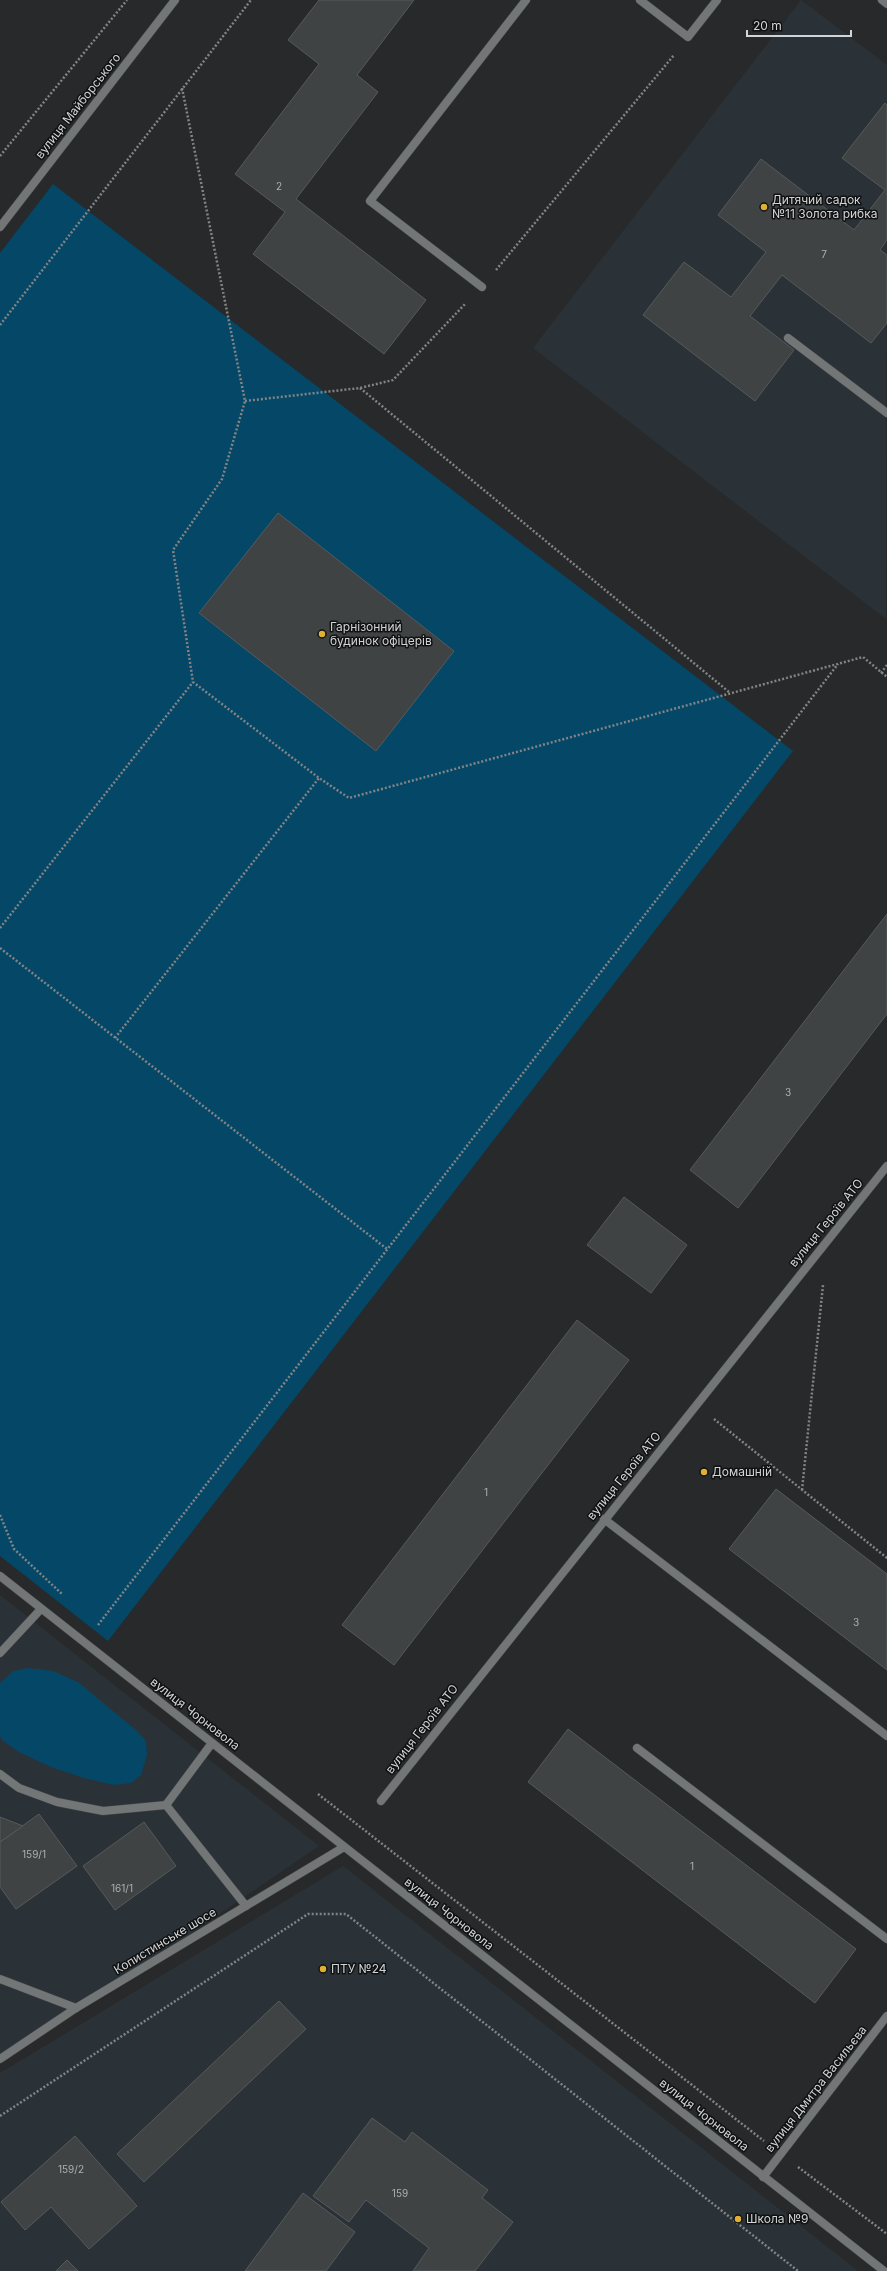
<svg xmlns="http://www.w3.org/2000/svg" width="887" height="2271" viewBox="0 0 887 2271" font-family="Inter,sans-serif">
<rect width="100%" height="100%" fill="#27292a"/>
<!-- built -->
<g fill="#2a3237">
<polygon points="801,0 887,65 886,619 533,348"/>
<polygon points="0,1595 319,1846 0,2064"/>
<polygon points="343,1866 858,2271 0,2271 0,2073"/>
</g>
<!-- green -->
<g fill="#054767">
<polygon points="53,184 793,751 108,1641 0,1556 0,253"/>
<polygon points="28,1668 53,1671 78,1682 137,1731 146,1741 147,1755 141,1775 131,1783 114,1785 84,1778 51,1767 19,1752 2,1740 0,1736 0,1683 13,1671"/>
</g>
<!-- building -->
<g fill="#404344" stroke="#575a5c">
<polygon points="319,0 414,0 357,75 378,92 296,199 426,300 384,354 253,254 285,212 235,174 319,64 288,40"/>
<polygon points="885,103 887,105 887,240 880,250 887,255 887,323 871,343 782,275 750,316 794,350 755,401 643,315 684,262 731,297 766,252 718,215 761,159 854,230 885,190 842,158"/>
<polygon points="278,513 454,651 376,751 199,613"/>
<polygon points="887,914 887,1014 738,1208 690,1170"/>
<polygon points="624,1197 687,1245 651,1293 587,1245"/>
<polygon points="577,1320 629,1360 394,1665 342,1625"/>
<polygon points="776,1489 887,1574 887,1670 729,1549"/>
<polygon points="568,1729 856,1949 815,2003 528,1782"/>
<polygon points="39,1814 77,1866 16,1909 0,1887 0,1842"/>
<polygon points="0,1817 23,1826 0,1842"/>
<polygon points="144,1822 176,1866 115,1910 83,1866"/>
<polygon points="279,2001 306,2029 144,2182 117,2154"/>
<polygon points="372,2118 405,2142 412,2132 488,2190 482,2198 513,2222 475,2271 413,2271 429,2248 366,2200 349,2222 313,2196"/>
<polygon points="75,2136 137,2206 89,2249 51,2207 25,2230 1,2202"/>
<polygon points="303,2193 355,2232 326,2271 245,2271"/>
<polygon points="67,2260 78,2271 56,2271"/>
</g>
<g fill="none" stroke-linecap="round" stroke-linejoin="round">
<!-- service casing -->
<g stroke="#424445" stroke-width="9">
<g id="service">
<polyline points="640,0 688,37 717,0"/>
<polyline points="482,287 370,201 526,0"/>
<polyline points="788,338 887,413"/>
<polyline points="604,1519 887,1736"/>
<polyline points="0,1653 41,1609"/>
<polyline points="637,1748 887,1939"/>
<polyline points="0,1774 19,1788 57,1802 103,1811 166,1805 246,1906"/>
<polyline points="166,1805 212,1743"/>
<polyline points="0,1979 76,2008"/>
</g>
</g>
<!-- minor casing -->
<g stroke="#424445" stroke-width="9">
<g id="minor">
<polyline points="882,0 887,4"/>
<polyline points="381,1801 887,1166"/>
<polyline points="763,2177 887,2016"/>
</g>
</g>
<!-- tertiary casing -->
<g stroke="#424445" stroke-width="9">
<g id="tertiary">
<polyline points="0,227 175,0"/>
<polyline points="0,1576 884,2271"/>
<polyline points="0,2059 76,2008 344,1847"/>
</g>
</g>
<!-- path -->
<g stroke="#828485" stroke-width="2.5" stroke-dasharray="2 2" stroke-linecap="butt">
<polyline points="182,88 245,401 222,479 173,550 193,682 319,778 349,798 863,657 887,677"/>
<polyline points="0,156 127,0"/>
<polyline points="496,270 674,55"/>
<polyline points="0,325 251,0"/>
<polyline points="360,388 729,692"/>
<polyline points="245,401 360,388 393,380 466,303"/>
<polyline points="881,673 887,665"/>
<polyline points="0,928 193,682"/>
<polyline points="0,948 387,1249"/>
<polyline points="115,1038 319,778"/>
<polyline points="714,1419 887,1558"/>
<polyline points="802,1490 823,1285"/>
<polyline points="0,1515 14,1549 62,1594"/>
<polyline points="98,1625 838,664"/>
<polyline points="318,1794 764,2141"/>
<polyline points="0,2116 308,1914 346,1914 798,2271"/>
<polyline points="798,2167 887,2234"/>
</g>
<!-- service -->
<use href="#service" stroke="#737677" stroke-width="8"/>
<!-- minor -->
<use href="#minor" stroke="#737677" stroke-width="8"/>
<!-- tertiary -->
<use href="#tertiary" stroke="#737677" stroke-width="8"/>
</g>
<!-- markers -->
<g fill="#dfb033" stroke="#101112" stroke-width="1.5">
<circle cx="764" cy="207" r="4"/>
<circle cx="322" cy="634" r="4"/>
<circle cx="704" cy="1472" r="4"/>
<circle cx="323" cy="1969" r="4"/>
<circle cx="738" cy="2219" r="4"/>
</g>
<g text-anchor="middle" stroke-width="3" stroke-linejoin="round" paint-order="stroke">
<!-- number labels -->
<g font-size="10" fill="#aeb0b1">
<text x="279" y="190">2</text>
<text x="824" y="258">7</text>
<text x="788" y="1096">3</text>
<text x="486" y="1496">1</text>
<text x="856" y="1626">3</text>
<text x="34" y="1858">159/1</text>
<text x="692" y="1870">1</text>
<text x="122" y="1892">161/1</text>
<text x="71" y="2173">159/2</text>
<text x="400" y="2197">159</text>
</g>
<!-- street labels -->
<g font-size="12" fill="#d2d4d5" stroke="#101112">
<text transform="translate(78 106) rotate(-52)" y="4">вулиця Майборського</text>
<text transform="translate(826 1223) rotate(-51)" y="4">вулиця Героїв АТО</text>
<text transform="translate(624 1476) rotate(-51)" y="4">вулиця Героїв АТО</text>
<text transform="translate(195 1714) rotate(38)" y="4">вулиця Чорновола</text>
<text transform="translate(422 1729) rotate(-52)" y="4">вулиця Героїв АТО</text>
<text transform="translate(449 1914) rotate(38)" y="4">вулиця Чорновола</text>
<text transform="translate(165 1941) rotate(-31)" y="4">Копистинське шосе</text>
<text transform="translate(816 2089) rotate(-52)" y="4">вулиця Дмитра Васильєва</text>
<text transform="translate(704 2115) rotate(38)" y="4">вулиця Чорновола</text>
</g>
<!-- poi labels -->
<g font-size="12" fill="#d2d4d5" stroke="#101112" text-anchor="start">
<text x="772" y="204">Дитячий садок<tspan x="772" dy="14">№11 Золота рибка</tspan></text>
<text x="330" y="631">Гарнізонний<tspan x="330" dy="14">будинок офіцерів</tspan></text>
<text x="712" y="1476">Домашній</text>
<text x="331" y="1973">ПТУ №24</text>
<text x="746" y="2223">Школа №9</text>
</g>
</g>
<!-- scale -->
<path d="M747 30v6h104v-6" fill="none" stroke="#d2d4d5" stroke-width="2"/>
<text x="753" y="30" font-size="12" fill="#d2d4d5" stroke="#101112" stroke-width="3" paint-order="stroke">20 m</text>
</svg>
